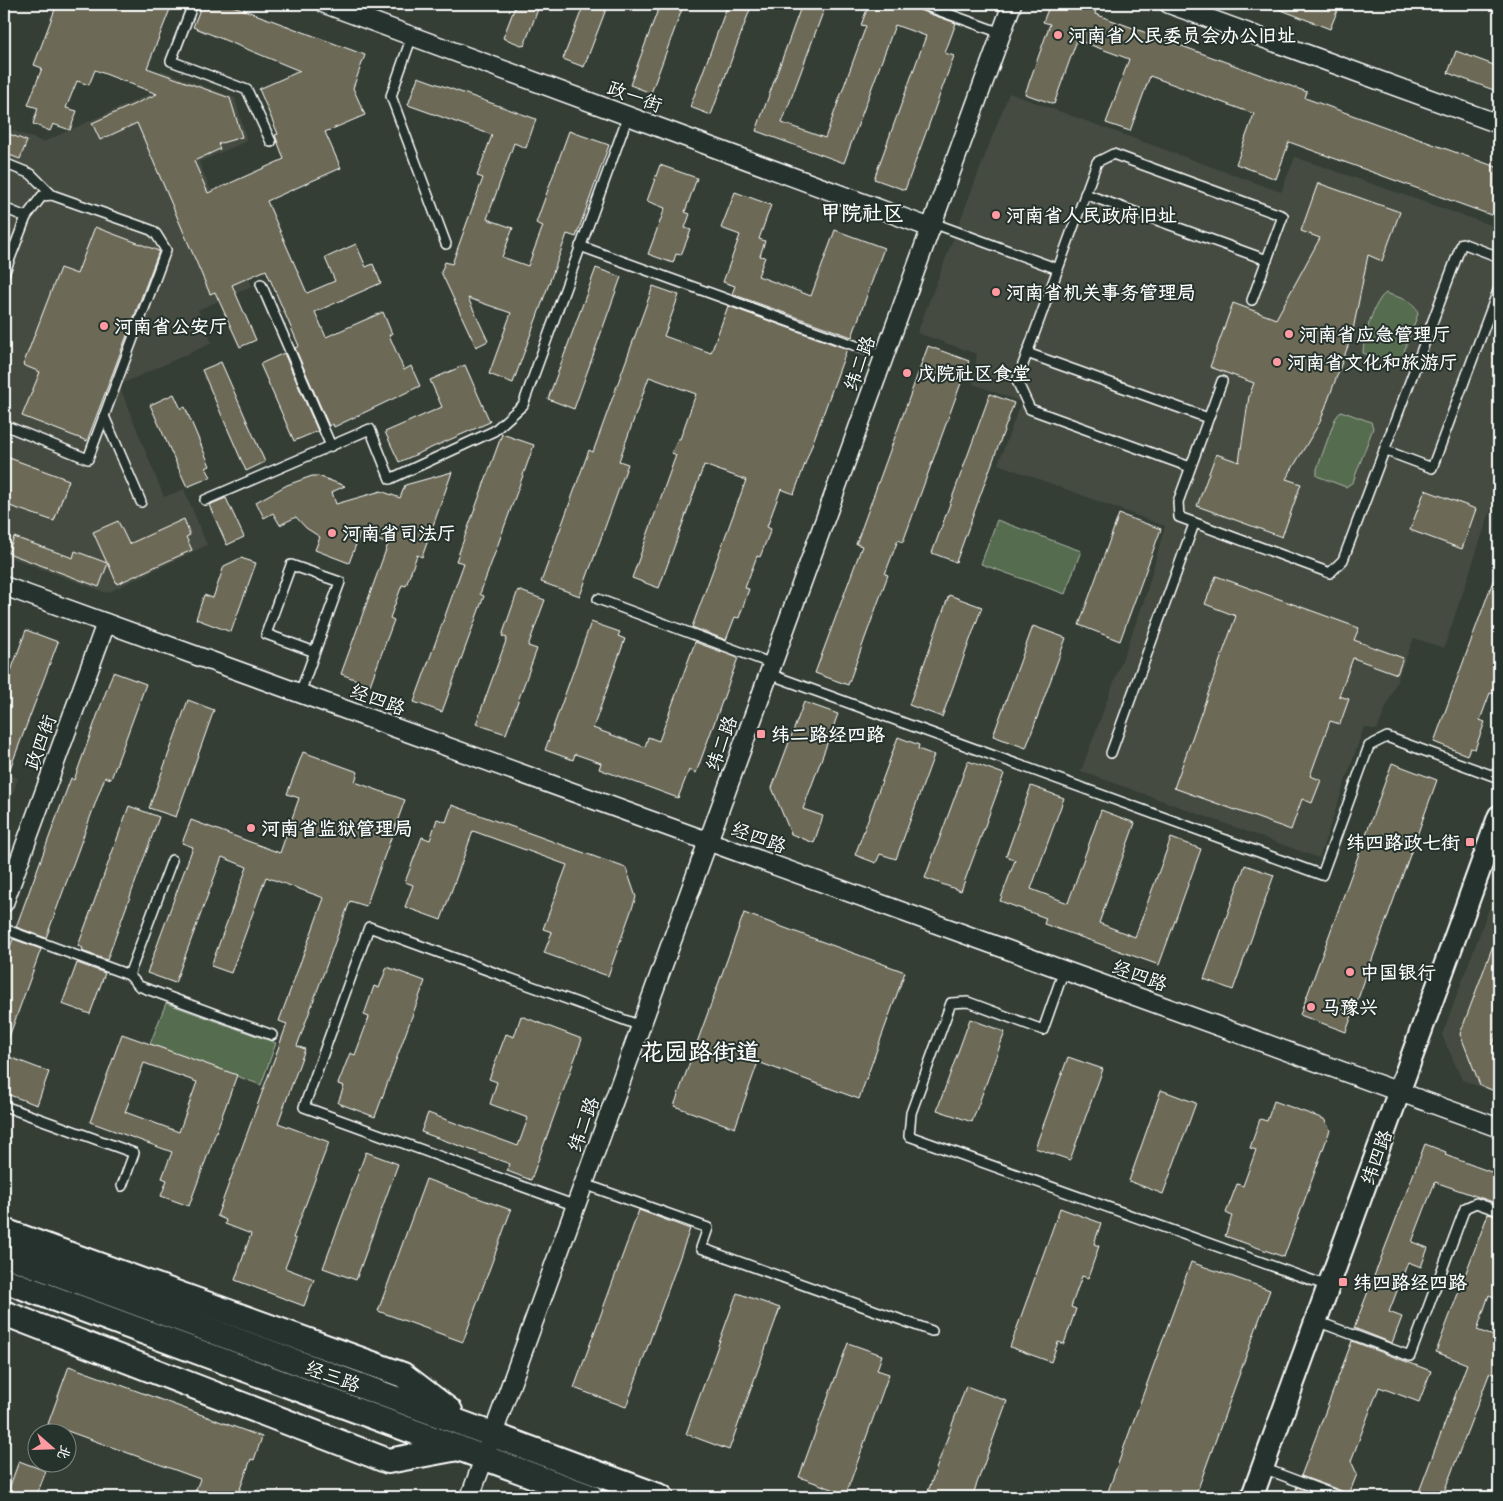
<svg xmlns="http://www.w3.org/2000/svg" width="1503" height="1501" viewBox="0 0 1503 1501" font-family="Sriracha,'LXGW WenKai TC',sans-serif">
<rect width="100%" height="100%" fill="#343e35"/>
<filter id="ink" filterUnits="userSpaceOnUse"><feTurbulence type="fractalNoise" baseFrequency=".02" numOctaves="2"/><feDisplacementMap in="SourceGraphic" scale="10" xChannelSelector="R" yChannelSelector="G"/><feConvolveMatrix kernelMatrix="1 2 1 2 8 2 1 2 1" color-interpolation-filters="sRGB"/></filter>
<g filter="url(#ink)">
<!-- built -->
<g fill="#454b3f">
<polygon points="161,70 235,98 247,141 199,162 252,286 198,310 212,343 119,385 164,497 184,489 207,545 107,593 4,555 4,127 43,142 152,93"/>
<polygon points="1009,93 1281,192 1295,157 1499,228 1499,485 1444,648 1414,638 1377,730 1364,727 1319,858 1081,771 1144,601 1165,526 998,464 1021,402 973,384 977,354 917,333"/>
<polygon points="4,773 18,778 4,817"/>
<polygon points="1499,882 1499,1094 1462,1080 1442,1035"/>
</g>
<!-- green -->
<g fill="#566c50" stroke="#aab6a8">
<path d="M1386,293c13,5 30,7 32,21l-17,46 -8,4 -30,-11c0,-14 11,-53 23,-60z"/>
<polygon points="1341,411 1371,422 1373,428 1353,482 1346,487 1317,476 1317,469 1335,419"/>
<polygon points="997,520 1081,551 1065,594 981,564"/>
<polygon points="166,1003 276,1043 261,1085 150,1044"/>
</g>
<!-- building -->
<g fill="#6c6a56" stroke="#fff" fill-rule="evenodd">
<polygon points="57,4 172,4 147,68 230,98 242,137 218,144 220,149 194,161 208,193 284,159 275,135 278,134 259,89 300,71 193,27 202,4 228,4 365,55 353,88 365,115 325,132 341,168 267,201 307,293 335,281 325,258 356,244 366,267 373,264 381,283 315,312 326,337 383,312 392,334 389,335 404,370 411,366 420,386 334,427 333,424 329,426 295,348 299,346 266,270 232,285 256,340 240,347 215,292 210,294 137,123 100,140 92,123 157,94 95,70 89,85 77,81 66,108 77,111 70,130 53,124 50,131 33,124 38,108 28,105 42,68 34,65"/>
<polygon points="516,4 540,4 524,46 503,38"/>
<polygon points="584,4 608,4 584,67 563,59"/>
<polygon points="660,4 684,4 651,93 630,85"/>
<polygon points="728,4 752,4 711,115 690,107"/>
<polygon points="802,4 826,4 782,123 825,138 866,26 861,25 869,4 915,4 919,10 956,23 945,53 954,56 905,190 874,179 926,36 895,25 844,163 756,131"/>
<polygon points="1050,4 1080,4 1096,10 1095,14 1307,92 1305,98 1499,168 1499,218 1289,142 1276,179 1236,164 1254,114 1150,76 1130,131 1106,123 1129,59 1077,40 1054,104 1025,94 1050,24 1043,22"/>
<polygon points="1266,4 1340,4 1330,29"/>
<polygon points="1456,51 1499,67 1499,92 1448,73"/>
<polygon points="418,77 536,119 526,148 514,143 487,219 513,228 502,257 528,266 543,226 536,223 569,131 609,145 576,237 567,234 513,383 489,374 511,313 468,298 488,341 476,347 441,272 445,262 452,264 483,178 477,176 492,135 408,105"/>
<polygon points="4,132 27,141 20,159 4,153"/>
<polygon points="660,165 697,178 685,212 690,214 685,228 691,230 681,255 676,254 673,263 648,254 665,208 647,201"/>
<polygon points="1318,183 1400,212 1382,261 1368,255 1352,335 1320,422 1286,479 1301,484 1282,537 1197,506 1216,454 1239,462 1249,396 1254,383 1210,367 1233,303 1276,319 1320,238 1301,231"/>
<polygon points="735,192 771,205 759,239 765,241 760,256 765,257 758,276 811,296 835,230 884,248 852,337 732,294 735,286 723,282 740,235 721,228"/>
<polygon points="95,227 159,251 87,441 22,416 40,372 23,365 60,268 77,274"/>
<polygon points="596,268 621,277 574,409 548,399"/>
<polygon points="653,286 679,295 664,336 711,353 728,306 847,349 794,494 781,489 767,527 771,529 760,557 757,556 745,588 749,589 739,618 735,617 726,640 692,627 746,480 704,465 659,588 632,578 676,455 672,453 678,439 680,439 696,394 649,377 619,461 628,464 580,596 541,582 589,450 593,452"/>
<polygon points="928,346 969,361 903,542 898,540 885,574 888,575 848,685 815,673 862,546 856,544"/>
<polygon points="284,353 318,431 294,441 260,364"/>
<polygon points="221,362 265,462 246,471 202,370"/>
<polygon points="465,365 490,422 399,462 385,432 442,407 430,380"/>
<polygon points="174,394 181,409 185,407 210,466 206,468 211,477 187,487 150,405"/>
<polygon points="990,394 1014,403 956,562 932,553"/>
<polygon points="502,434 534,445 480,594 484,596 442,712 414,702 464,563 456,561"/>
<polygon points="4,456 69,480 54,521 4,504"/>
<polygon points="452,472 422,557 417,555 406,586 402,585 390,618 394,620 370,685 341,674 388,544 360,534 349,563 315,550 320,537 306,528 296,517 280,525 273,513 264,518 256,502 287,485 312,476 318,476 345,486 332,492 336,504 381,491 400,498 405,485"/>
<polygon points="1425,490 1476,509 1462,549 1410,530"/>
<polygon points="226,498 244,537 227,545 209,505"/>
<polygon points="1119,514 1161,529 1120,641 1079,625"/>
<polygon points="184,519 190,535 186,537 192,550 117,584 108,563 99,587 8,553 14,537 73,558 75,551 107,563 93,532 118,521 129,544"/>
<polygon points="241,558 256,563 231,632 196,619 204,595 213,598 224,566"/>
<polygon points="1498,567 1499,682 1495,694 1490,693 1480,720 1485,722 1475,749 1470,748 1467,755 1434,742"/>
<polygon points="1216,576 1359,628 1354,640 1403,658 1397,674 1353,658 1339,696 1349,699 1340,724 1330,721 1310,776 1321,780 1312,803 1302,799 1291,830 1174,788 1236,616 1205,604"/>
<polygon points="518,590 545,600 528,646 537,649 506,734 476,724 507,638 502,636"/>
<polygon points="949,595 982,607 942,717 909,705"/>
<polygon points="591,622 620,632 618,636 625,639 593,728 645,747 648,737 659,741 695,642 738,658 696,773 689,770 678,798 599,769 601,763 575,754 573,760 545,750"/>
<polygon points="1033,626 1066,638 1026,748 993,736"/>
<polygon points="26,630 58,642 5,782 4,690"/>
<polygon points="113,672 146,684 111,779 105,777 46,938 16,927 71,778 74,780"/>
<polygon points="188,700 214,710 176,817 149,808"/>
<polygon points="804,702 838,714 803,809 823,816 814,843 791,834 772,788"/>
<polygon points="898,737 919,745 918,749 934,755 896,859 880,854 876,863 855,855"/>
<polygon points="303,752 358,772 355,782 405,800 366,906 350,901 297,1046 305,1049 278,1123 329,1142 293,1238 296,1239 285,1268 314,1279 304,1306 235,1280 251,1234 225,1224 226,1220 217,1216 287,1024 279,1021 324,898 266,877 231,973 211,966 247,867 222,857 175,983 147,973 193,847 182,843 191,820 280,853 299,798 287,794"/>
<polygon points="968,761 1004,774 961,891 925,878"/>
<polygon points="1392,763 1437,780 1346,1032 1300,1015"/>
<polygon points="1031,786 1064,798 1031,889 1068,903 1101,810 1135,823 1099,923 1135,937 1171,838 1201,849 1159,965 1044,924 1046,918 1000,901 1015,860 1006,856"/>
<polygon points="452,805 626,868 636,897 608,976 544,953 552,932 543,929 567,865 473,831 441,920 405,907 413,885 405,882 422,837 430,840 437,819 446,822"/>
<polygon points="129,806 159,817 107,960 82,951 83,948 78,946"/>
<polygon points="1245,865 1274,875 1233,990 1204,979"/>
<polygon points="744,913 905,972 859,1099 758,1062 735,1128 674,1106"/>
<polygon points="1498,932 1499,1027 1493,1045 1499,1062 1499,1093 1480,1085 1460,1034"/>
<polygon points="13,939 41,949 5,1048 4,963"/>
<polygon points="77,963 105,973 90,1014 62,1004"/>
<polygon points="387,967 425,981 375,1117 338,1103 344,1086 338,1084 350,1053 355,1055 369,1017 364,1015 374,986 379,988"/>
<polygon points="521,1016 582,1039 531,1180 507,1171 510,1164 421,1132 428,1113 518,1146 528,1118 490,1104 497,1082 489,1079 506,1034 514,1037"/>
<polygon points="970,1019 1005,1032 972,1122 937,1110"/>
<path d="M122,1034l115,41 -48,131 -28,-10 6,-16 -5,-2 10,-26 -82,-30zM144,1063l53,19 -18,50 -54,-20z"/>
<polygon points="4,1055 49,1072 37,1105 4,1093"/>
<polygon points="1068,1057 1103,1069 1070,1160 1035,1148"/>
<polygon points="1161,1090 1196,1103 1163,1194 1129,1181"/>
<polygon points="1274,1101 1324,1119 1330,1130 1284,1257 1225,1236 1232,1216 1226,1213 1237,1184 1243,1186 1256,1150 1250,1148 1260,1119 1267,1121"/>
<polygon points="1425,1144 1446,1152 1445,1155 1499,1175 1499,1204 1435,1182 1412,1242 1428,1248 1421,1267 1408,1262 1389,1312 1402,1317 1392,1343 1354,1328"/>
<polygon points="366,1152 398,1164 356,1280 323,1268"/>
<polygon points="426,1179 511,1210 463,1342 378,1311"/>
<polygon points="1060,1208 1101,1223 1094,1244 1099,1246 1088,1278 1082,1276 1071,1307 1076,1309 1064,1344 1058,1342 1051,1362 1010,1347"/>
<polygon points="639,1210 690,1229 626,1407 574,1388"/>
<polygon points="1488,1214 1499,1217 1499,1284 1494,1297 1489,1295 1477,1330 1499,1338 1499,1375 1490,1372 1442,1497 1417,1497 1467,1364 1436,1352"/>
<polygon points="1191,1262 1270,1290 1195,1497 1106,1497"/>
<polygon points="737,1293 780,1308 729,1450 686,1434"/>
<polygon points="1352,1341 1431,1371 1419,1402 1379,1387 1351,1461 1357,1474 1348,1497 1346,1497 1342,1491 1301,1476"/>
<polygon points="848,1343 882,1355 877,1370 889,1374 846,1494 799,1477"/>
<polygon points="69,1366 262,1437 254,1460 251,1459 237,1497 193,1497 200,1479 48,1424"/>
<polygon points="966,1386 1007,1401 972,1497 926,1497"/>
<polygon points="19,1461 46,1471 36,1497 6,1497"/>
<polygon points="1297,1487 1323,1497 1293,1497"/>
</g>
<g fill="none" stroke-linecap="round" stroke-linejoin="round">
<!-- service casing -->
<g stroke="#fff" stroke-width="12">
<g id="service">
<polyline points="193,4 171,61 247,90 271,142"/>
<polyline points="921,4 1001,33"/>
<polyline points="412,36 391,96 446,244"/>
<polyline points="4,163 31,174 52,195"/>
<polyline points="1085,194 1267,260"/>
<polyline points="4,208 26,217 4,274"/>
<polyline points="933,223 1058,269"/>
<polyline points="580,246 884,356"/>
<polyline points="261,284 331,446"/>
<polyline points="1027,353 1208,418"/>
<polyline points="1222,381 1178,502 1179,517 1330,573 1343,560 1462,243 1499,257"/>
<polyline points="104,416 141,502"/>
<polyline points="4,425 88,459 166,250 156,234 151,230 52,195 42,196 26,217"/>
<polyline points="1384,450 1432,468 1499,288"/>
<polyline points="1190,467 1030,409 1017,381 1097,162 1113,154 1283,216 1252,300"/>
<polyline points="205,500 370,429 390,479 494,431 523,405 628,116"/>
<polyline points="598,599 773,664"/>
<polyline points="769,674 1322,875 1369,746 1387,737 1499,778"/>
<polyline points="300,693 340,582 291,565 266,634 315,652"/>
<polyline points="1111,753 1194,524"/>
<polyline points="4,929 129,975 139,986 272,1035"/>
<polyline points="1064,970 1043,1030 968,1002 951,1003 911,1113 909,1136 1328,1286"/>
<polyline points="129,975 172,860"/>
<polyline points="4,1106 134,1153 122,1186"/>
<polyline points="584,1184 708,1228 701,1248 932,1331"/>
<polyline points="576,1206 304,1107 369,927 641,1026"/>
<polyline points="1316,1321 1410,1356 1465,1208 1476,1203 1499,1211"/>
<polyline points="1263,1468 1340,1497"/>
</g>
</g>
<!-- minor casing -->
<g stroke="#fff" stroke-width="21">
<g id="minor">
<polyline points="325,4 931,228"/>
<polyline points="1169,4 1499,124"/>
<polyline points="4,586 1499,1128"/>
<polyline points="4,903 106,623"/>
<polyline points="470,1497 1012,4"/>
</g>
</g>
<!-- tertiary casing -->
<g stroke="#fff" stroke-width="25">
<polyline id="tertiary" points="1252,1497 1499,816"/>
</g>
<!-- secondary casing -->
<g stroke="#fff" stroke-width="28">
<g id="secondary">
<polyline points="4,1231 403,1375 450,1411"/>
<polyline points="4,1254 661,1497"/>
<polyline points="4,1280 591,1497"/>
<polyline points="4,1313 388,1461 458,1448"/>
</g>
</g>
<!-- service -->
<use href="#service" stroke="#26332d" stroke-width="9"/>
<!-- minor -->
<use href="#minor" stroke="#26332d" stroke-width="18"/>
<!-- tertiary -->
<use href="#tertiary" stroke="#26332d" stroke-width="21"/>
<!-- secondary -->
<use href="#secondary" stroke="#26332d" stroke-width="24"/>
</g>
</g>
<!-- markers -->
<g fill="#ff9aa2" stroke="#26332d" stroke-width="2">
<circle cx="1058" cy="35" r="5"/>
<circle cx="996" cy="215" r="5"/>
<circle cx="996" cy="292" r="5"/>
<circle cx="104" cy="326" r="5"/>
<circle cx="1289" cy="334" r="5"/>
<circle cx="1277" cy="362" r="5"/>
<circle cx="907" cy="373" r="5"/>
<circle cx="332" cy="533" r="5"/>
<rect x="756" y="729" width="10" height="10" rx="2.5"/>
<circle cx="251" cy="828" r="5"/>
<rect x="1465" y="837" width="10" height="10" rx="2.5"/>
<circle cx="1350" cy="972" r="5"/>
<circle cx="1311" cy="1007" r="5"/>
<rect x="1338" y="1277" width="10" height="10" rx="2.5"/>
</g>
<g text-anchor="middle" stroke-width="4" stroke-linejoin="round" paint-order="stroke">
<!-- poi labels -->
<g font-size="19" font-weight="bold" fill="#fff" stroke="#26332d" text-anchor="start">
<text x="1068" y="42">河南省人民委员会办公旧址</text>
<text x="1006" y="222">河南省人民政府旧址</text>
<text x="1006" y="299">河南省机关事务管理局</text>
<text x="114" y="333">河南省公安厅</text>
<text x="1299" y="341">河南省应急管理厅</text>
<text x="1287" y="369">河南省文化和旅游厅</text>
<text x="917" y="380">戊院社区食堂</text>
<text x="342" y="540">河南省司法厅</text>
<text x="771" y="741">纬二路经四路</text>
<text x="261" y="835">河南省监狱管理局</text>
<text x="1460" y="849" text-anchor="end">纬四路政七街</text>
<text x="1360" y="979">中国银行</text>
<text x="1321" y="1014">马豫兴</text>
<text x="1353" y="1289">纬四路经四路</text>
</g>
<!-- street labels -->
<g font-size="19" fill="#fff" stroke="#26332d">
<text transform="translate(635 96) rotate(20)" y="7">政一街</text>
<text transform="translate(859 363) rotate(-70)" y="7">纬二路</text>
<text transform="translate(378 699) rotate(20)" y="7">经四路</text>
<text transform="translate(40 742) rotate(-70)" y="7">政四街</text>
<text transform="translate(721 743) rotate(-70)" y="7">纬二路</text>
<text transform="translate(759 837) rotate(20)" y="7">经四路</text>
<text transform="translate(1140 975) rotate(20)" y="7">经四路</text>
<text transform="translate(583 1124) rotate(-70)" y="7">纬二路</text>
<text transform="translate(1376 1157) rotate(-70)" y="7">纬四路</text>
<text transform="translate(333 1376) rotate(20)" y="7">经三路</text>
</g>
<!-- quarter labels -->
<g font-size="21" font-weight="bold" fill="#fff" stroke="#26332d">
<text x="862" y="220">甲院社区</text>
</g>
<!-- district labels -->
<g font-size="24" font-weight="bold" fill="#fff" stroke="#26332d">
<text x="700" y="1060">花园路街道</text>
</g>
</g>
<!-- margin -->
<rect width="1503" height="1501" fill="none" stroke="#26332d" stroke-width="20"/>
<rect x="10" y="10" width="1483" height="1481" fill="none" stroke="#fff" stroke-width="2" filter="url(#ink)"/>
<!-- north arrow -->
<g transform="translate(52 1448) rotate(110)"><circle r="24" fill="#26332d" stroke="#7d8581"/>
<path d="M0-4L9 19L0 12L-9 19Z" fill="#ff9aa2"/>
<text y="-8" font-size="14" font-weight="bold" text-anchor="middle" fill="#ffffff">北</text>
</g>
</svg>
